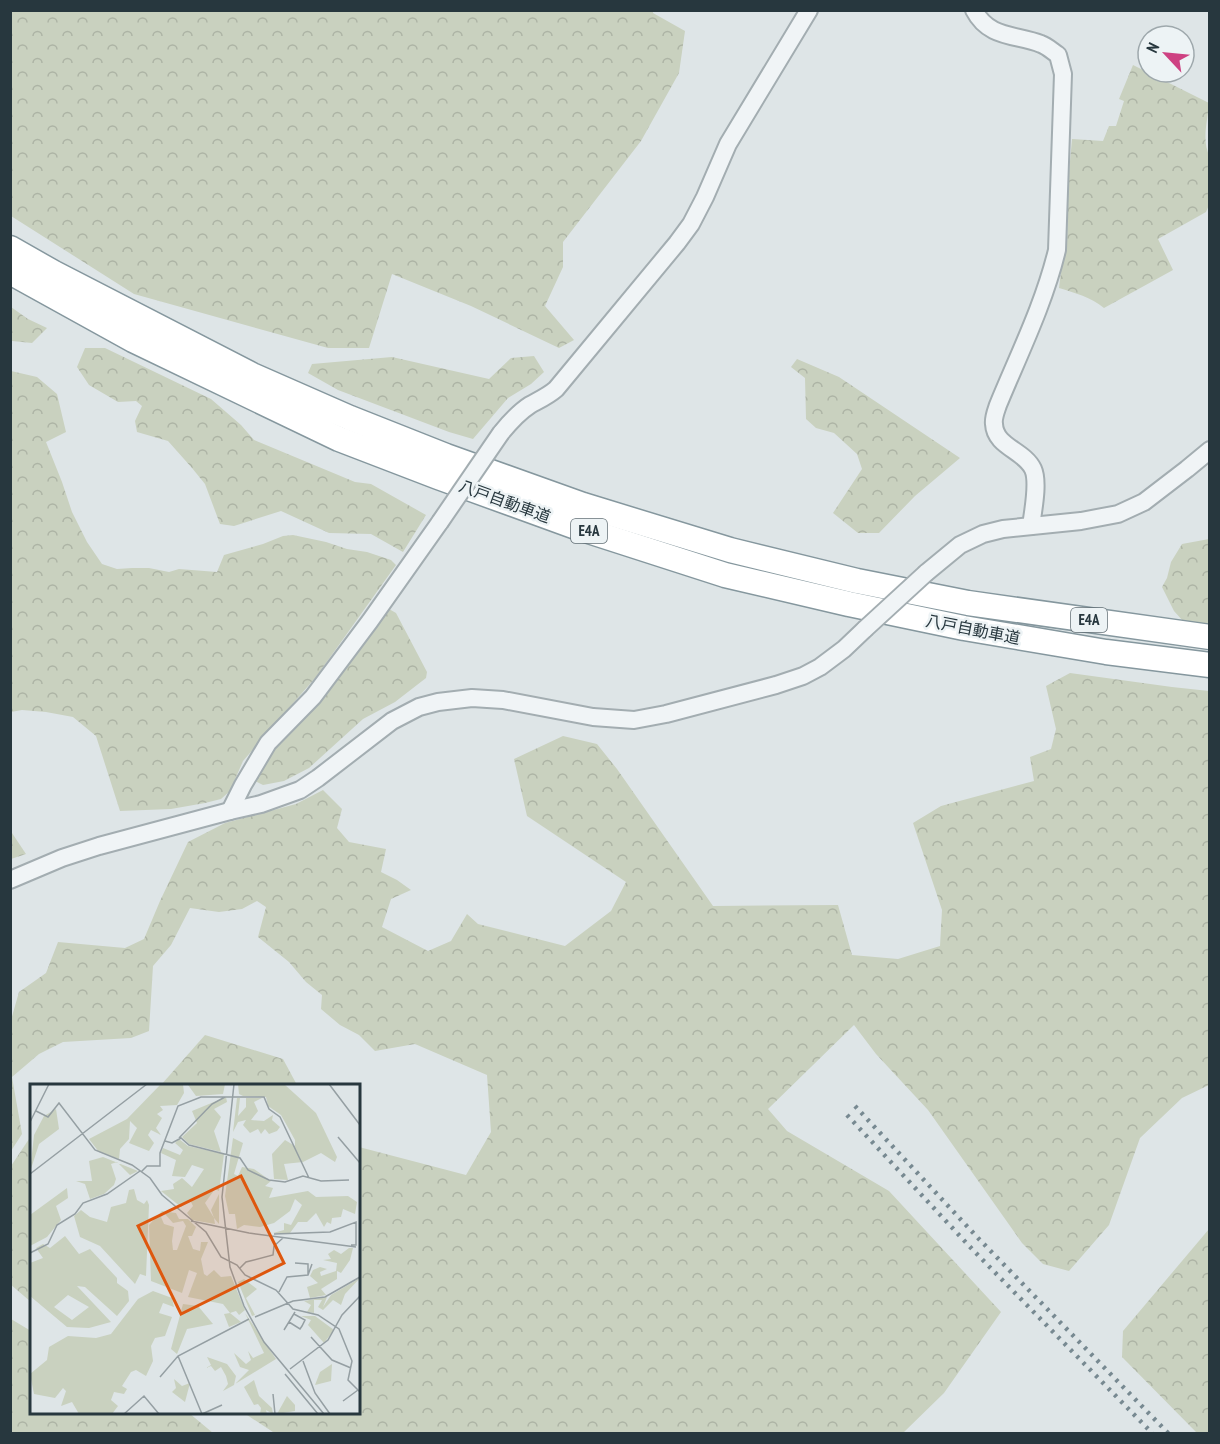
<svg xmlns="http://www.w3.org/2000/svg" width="1220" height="1444" viewBox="0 0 1220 1444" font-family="'PT Sans Narrow','Noto Sans JP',sans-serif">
<defs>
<pattern id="forest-crowns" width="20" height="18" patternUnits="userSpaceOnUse" patternTransform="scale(1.5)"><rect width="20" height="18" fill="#c9d1bf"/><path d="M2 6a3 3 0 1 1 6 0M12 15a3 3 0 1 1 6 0" fill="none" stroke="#adb4a5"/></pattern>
</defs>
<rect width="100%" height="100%" fill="#dee5e7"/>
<!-- forest -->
<g fill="url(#forest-crowns)">
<polygon points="653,10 653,13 685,31 679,73 641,141 563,242 563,267 545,306 574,340 559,348 471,306 392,274 369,348 328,348 134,294 11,216 11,11"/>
<path d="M1133,65l76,38c-1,17 -8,38 1,54l-1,48 -3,7 -48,27 15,31 -69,38c-13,-11 -29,-15 -45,-20l2,-17 6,-26 1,-61 4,-45 31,2 6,-15h7l8,-25 -5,-2z"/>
<polygon points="11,307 28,319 47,328 32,343 12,341 11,344"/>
<polygon points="85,348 105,348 211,399 241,425 254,440 355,482 371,484 426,515 403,552 371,534 329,533 281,511 234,526 220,524 205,484 192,468 168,441 137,432 135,421 142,406 136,401 118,402 89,385 77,367"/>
<polygon points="534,356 544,372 531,384 508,398 473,439 449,432 338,390 308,373 312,364 392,357 489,379 511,358"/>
<polygon points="797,359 839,377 960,458 915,496 879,533 858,533 833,513 862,469 857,454 834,433 816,428 806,419 805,378 791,367"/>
<polygon points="11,371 37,377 57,394 66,432 46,442 62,482 72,512 87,542 102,564 117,569 132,568 149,568 169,572 179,569 217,572 224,555 263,544 283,536 293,535 326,542 347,549 367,552 391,560 396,565 316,677 243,761 230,791 221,799 205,803 171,809 120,811 96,736 73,717 46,712 22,710 11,712"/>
<polygon points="1209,539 1209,625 1183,621 1174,611 1162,587 1167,578 1171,562 1182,544"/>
<polygon points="389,609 396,613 427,672 426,678 395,702 363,719 309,768 284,781 263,785 255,781 269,748 352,655"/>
<polygon points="1070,673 1172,687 1209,691 1209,1085 1182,1098 1140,1138 1109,1225 1069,1271 1043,1264 1022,1243 928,1110 876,1054 854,1025 768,1109 787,1131 889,1191 1001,1312 944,1393 903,1433 276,1434 244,1413 358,1412 359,1147 466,1175 491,1132 487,1075 415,1044 375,1051 359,1035 340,1025 321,1009 322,995 306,982 289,962 258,937 266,907 257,901 242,909 219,912 190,908 171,945 153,966 149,1031 131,1038 63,1042 39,1054 12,1077 22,1134 11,1151 11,1020 19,992 46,973 58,942 125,948 144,939 160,901 188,842 225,823 296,804 323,790 342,809 337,828 349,842 386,849 381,872 397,880 411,890 391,899 382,927 428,951 451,941 467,914 478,924 565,946 611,911 626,882 527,816 514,759 563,736 597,744 617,769 713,906 838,905 852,955 898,959 940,946 942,910 913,823 941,806 1034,781 1030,757 1051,749 1056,729 1046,686"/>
<polygon points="10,830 26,854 11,859 10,859"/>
<polygon points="205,1035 283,1059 297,1085 161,1085"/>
<polygon points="31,1136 31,1302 10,1284 11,1166"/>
<polygon points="1209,1229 1209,1433 1197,1433 1122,1357 1123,1331"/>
<polygon points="11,1319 31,1331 32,1412 189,1413 213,1433 11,1433"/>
</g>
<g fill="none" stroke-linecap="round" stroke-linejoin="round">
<!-- minor casing -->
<g stroke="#a3adb1" stroke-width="20">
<g id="minor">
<path d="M974,10c15,29 42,24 67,34 6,2 11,7 17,11l5,19 -6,176c-13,54 -38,104 -59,155 -2,6 -5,13 -4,19 1,23 30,26 39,45 6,13 0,42 -2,57"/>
<path d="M501,433c9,-11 18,-21 29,-28 9,-5 18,-9 26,-16l121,-146 14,-19 14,-27 23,-53 81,-134"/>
<polyline points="926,573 960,545 983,534 1003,529 1081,521 1118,514 1144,502 1187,469 1210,450"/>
<polyline points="230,811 243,785 268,743 313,697 370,621 440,522"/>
<polyline points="10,880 62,858 99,846 230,811 261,804 300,790 318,778 392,721 419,707 438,702 472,698 503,700 593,717 634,720 666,714 776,685 803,676 820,667 844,649 865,629"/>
</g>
</g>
<!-- highway casing -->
<g stroke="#85979e" stroke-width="27">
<g id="highway">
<polyline points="10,248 54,273 252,375 350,418 446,456 583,505 730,550 857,581 968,603 1210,637"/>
<polyline points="10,272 133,340 339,439 438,477 576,527 725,575 849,604 964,628 1106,652 1210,665"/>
</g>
</g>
<!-- minor -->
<use href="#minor" stroke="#f0f4f6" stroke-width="16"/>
<!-- highway -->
<use href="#highway" stroke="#fff" stroke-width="24"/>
<!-- rail -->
<g stroke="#778991" stroke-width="4.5" stroke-dasharray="3 6" stroke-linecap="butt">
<polyline points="855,1106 978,1238 1169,1434"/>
<polyline points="847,1115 972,1249 1153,1434"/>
</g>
<!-- minor-bridge casing -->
<g stroke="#a3adb1" stroke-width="20" stroke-linecap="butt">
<g id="minor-bridge">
<polyline points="440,522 501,433"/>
<polyline points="865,629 926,573"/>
</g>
</g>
<!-- minor-bridge -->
<use href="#minor-bridge" stroke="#f0f4f6" stroke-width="16"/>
</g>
<g text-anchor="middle" stroke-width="5" stroke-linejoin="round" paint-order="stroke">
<!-- shield labels -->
<g fill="#edf3f5" stroke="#626f75" stroke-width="1.5">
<rect x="571" y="519" width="36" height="24" rx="4.5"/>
<rect x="1071" y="608" width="36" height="24" rx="4.5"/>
</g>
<g font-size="15" font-weight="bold" fill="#27373e">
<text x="589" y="536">E4A</text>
<text x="1089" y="625">E4A</text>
</g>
<!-- street labels -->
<g font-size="16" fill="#27373e" stroke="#edf3f5">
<text transform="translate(505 501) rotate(20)" y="6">八戸自動車道</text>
<text transform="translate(973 629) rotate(11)" y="6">八戸自動車道</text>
</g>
</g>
<!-- overview -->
<g transform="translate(30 1084)">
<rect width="330" height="330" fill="#dee5e7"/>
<path d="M131,0h22l1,9 -7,12 -17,1 3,4 -6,4 5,4 -6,10 5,7 -10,-5 -3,5 6,8 -5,8 -20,-8 8,-15 -7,-7 -1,18 -9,10 -1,10 -20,-7 -10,-13 38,-20zM195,0l-2,10 -27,2 -8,-11zM208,0h46l32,29 21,44 -2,5 -14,-9 -18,9 -19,2 4,16 -14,-1 -2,-25 13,-14 10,6v-6l-14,-25 -13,-9 -2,-9 -23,-1 -4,-2zM196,13l1,5 -13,7 7,8 -7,14 7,21 -32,-8 -7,-7 15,-14 -5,-12zM207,14h3l-2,18 8,-9v-9h16l-8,4 4,9 -7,9 13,1 9,-6 -1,5 8,7 -3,4 -8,3 -4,-5 -4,5 -3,-5 -8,4 -7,-8 3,-5 -8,2 -5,10zM26,25l3,20 -20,15 -9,28 4,-37 10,-19zM203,54l10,5 -9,31 4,2 4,-9 12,2 17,12 -6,5 8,2 -4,10 39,-7 8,6 32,-1 9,6 -2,12 -12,-5 -2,8 -9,1 -1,6 -4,-2 -3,5 -8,-14 -9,9h-9l-8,11h-17l11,-3v-7l7,2 11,-20 -7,-6 -5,12 -16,12 -14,4 -16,-2 -7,4 -2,-15h-6l-4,-18zM149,55l9,7 36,8 -5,37 -4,-2 -10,14 9,15 -3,-8 8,-16v30l-5,-6 1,6 -23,-4 -5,-7 6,-7 -3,-6 -9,7 -20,-16 13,-2 -1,-5 9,-6 10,9 12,-18 -12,-4 -7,12 -13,-1 4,-16 -15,-7 2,-5 17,7 3,-5 -8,-7zM73,73l35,14 -8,4 -13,-13 -6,2 5,15 -2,6 -10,9 -14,5 -5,-15 -9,-3h16l-3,-20zM37,104l1,10 -12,8 5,14 -14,17 -17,9v-31zM104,105l3,11 7,4 3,-4 2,5 -3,71 -6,-2 -5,10 -35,-38 -20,-9 -6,-21 7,-6 9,7 17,5 4,-15 15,-4 3,-13zM132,127l14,2 3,6h9l8,8 -4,9h-4l5,13 7,2 1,-9h7l-7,17 3,15 3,2 7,-6 7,7 10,-1 14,34 -6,5 -3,-4 -6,2 11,9 -12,5 -5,-13 6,-1 -7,-9 -35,-7 9,-24 -8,-3 -7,23 -31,-12 -2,-56zM135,130l8,9 10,-2 3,5 -9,24h-4l-1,-9 2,-14 -10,-3 -3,-7zM35,152l14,18 11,-5 27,29v5l11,8 1,10 -12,15 -32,-29 -8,-1 34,36 -22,6 -22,-1 -37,-31v-33l13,-5 -7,-10 7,-4 7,4zM38,211l21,12 -17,13 -18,-13zM319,164h4l-3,12 -9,13 -4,-2v8l-16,10 5,6 -16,3 -3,-11 11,-4 -8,-7 3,-6 7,-3 7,2 -7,3 1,4 15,-5 1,-8 -14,-3 8,-1 -3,-5 6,-4 7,4zM330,194l-15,16 -4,11 -8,-5 -10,10 -5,-3 4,-7h-8v13l-7,-1 4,-7 -7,-4 23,-4 -4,10 8,-12zM214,195l13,10 -11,9 9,17 -3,1 -14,-34zM123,207l19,7 2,9 -11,-4 -4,10 13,4 -7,19 -10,2 -4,8 2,15 -7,15 -10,-6 -5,2 -9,14 5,3 -3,5 -10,-2 -3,8 7,6 -6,8h-33l-7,-12 -11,4 5,-15 -3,-3 -8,10 -21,-4 -4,-20 17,-14 2,-13 19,-11 28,2 15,-4 27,-35zM153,220l15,2 15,18 -26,5 -10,25 -6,-5zM215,229l31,46 -41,25 14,-14 -9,-3 -6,-14 12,11 5,-4 -3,-9 5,7 11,-5zM271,232h14l19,14 -10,13 -16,-18 3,-5zM177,273l20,7 9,12 -2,9 -11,6 5,-7 -2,-8 -5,-9 -6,4 -4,-5 -5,2 5,-3zM302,280l-1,17 -16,4 5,-13zM144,295l8,7 8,-3 -5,19 -13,-10 4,-4zM224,296l5,16 13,12 1,6 -7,-4 1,4h-7l1,-6 -3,-4 -4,1 -10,-18zM257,312l8,9v6l-18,3z" fill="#c9d1bf" fill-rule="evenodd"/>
<path fill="none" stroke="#959fa3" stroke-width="1.5" d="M204,0l-12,113 8,70 14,39 20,36 60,72M299,0l31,41M6,27l12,6 11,-14 36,47 37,15 18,13 12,17 44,37 15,25 16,8 8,10 31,15 17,19 25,6 21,14 13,32 -4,19 12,12M0,38l19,-38M308,53l22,26M149,54l33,-34 13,-7M135,57l7,2 9,-5 8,7 51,13 8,12 21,10 16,2 18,-6 18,5 28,-1M111,88l6,-6h13v-13l18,-47 23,-9h63l5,12 11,8 29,61M0,90l117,-90M161,137l58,12 107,14M244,150l56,-2 26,-10v23h-5M0,169l18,-9 9,-19 18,-11 8,-11 24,-9 33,-23M265,179l13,1v11M210,184l6,-6 27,-7 1,-9 9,-8M249,208l8,-15 21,-2 4,-11M225,233l38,-16 32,-4 35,-20M259,238l11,7 2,-3 3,-6 -11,-6M254,246l11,-18M281,253l21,23 19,8M148,272l24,58M273,277l12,32 15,21M260,285l38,-29 14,-25 18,-19M255,290l33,40M130,293l18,-21 71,-37M243,310l2,20M313,317l15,-11M94,330l20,-18 15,18M172,330l20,-9"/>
<path fill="#de570e" fill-opacity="0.15" stroke="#de570e" stroke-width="3" d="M211,92l43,87 -103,51 -43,-88z"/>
<rect width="330" height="330" fill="none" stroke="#27373e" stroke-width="3"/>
</g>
<!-- border -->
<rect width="1220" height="1444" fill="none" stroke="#27373e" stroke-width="24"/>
<!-- north arrow -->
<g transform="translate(1166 54) rotate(296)"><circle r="28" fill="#edf3f5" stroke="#9ea8ac" stroke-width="1.5"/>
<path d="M0-4.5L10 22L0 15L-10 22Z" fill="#ce4182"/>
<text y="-9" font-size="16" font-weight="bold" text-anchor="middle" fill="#27373e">N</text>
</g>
</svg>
